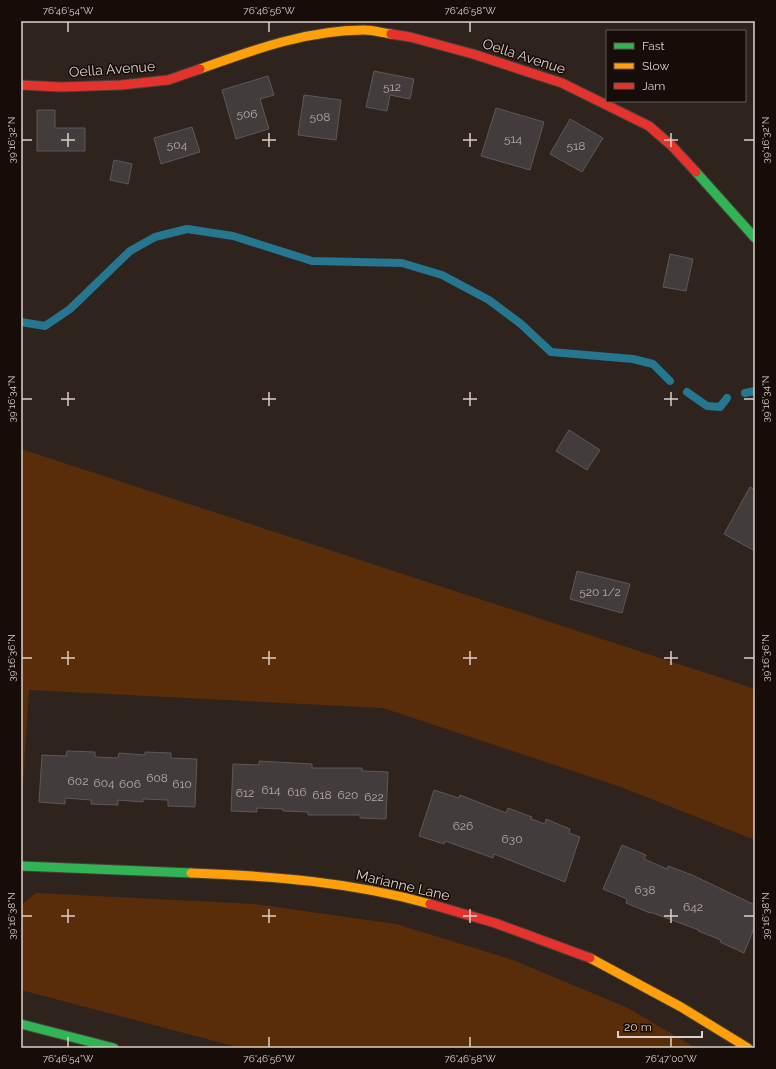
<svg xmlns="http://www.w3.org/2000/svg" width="776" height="1069" viewBox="0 0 776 1069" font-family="Raleway,sans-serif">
<rect width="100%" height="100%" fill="#2e231d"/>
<!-- green -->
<g fill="#5a2d0a">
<polygon points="21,449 755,689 755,840 621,787 383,708 29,690 21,816"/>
<polygon points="36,893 255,904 396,924 513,960 628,1008 696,1048 241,1048 21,990 21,905"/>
</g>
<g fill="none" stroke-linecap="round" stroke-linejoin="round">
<!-- stream -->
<g stroke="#267690" stroke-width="8">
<polyline points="21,322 45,326 70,309 130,251 155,237 187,229 233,236 312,261 402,263 442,275 489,300 521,324 551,352 633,359 653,364 670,381"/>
<polyline points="687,392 707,406 720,407 727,398"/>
<polyline points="745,393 755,391"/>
</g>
</g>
<!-- building -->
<g fill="#423c3d" stroke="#5d585a">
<polygon points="374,71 414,79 410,99 390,95 387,111 366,107"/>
<polygon points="268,76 274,95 260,99 269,129 236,139 222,90"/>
<polygon points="304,95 341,100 336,140 298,135"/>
<polygon points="496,108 544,122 530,170 481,156"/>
<polygon points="37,110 55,110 55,128 85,128 85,151 37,151"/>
<polygon points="570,119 603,138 582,172 550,154"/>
<polygon points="192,127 200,152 161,164 154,138"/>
<polygon points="114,160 132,164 128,184 110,180"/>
<polygon points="670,254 693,259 686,291 663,287"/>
<polygon points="569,430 600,450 587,470 556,451"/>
<polygon points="750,487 755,490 755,551 724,534"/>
<polygon points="577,571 630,584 622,613 570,599"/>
<polygon points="67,751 95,752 95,757 118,758 119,753 145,755 145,752 171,753 171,758 197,759 195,807 168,806 168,800 143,799 143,802 118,800 118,805 91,804 91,800 65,798 65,804 39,802 42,755 66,756"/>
<polygon points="259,761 312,764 312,768 362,768 362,771 388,772 386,819 360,818 360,815 308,815 308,812 283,811 283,809 257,808 257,812 231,811 233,764 259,765"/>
<polygon points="434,790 459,798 460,795 506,813 508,808 532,817 531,819 545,824 546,819 570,829 569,833 580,837 565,882 494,854 493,858 445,841 444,844 419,836"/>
<polygon points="622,845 646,855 644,859 667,869 668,866 692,875 755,905 755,926 744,953 720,942 721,940 698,931 699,930 650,912 650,913 626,903 627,899 603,889"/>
</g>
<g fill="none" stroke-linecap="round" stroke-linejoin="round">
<!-- fast casing -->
<g stroke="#48403a" stroke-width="11">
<g id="fast">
<polyline points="696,172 755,238"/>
<polyline points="21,866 191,873"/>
<polyline points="21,1024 114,1048"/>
</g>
</g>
<!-- slow casing -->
<g stroke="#48403a" stroke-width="11">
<g id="slow">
<path d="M200,69c53,-19 107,-39 164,-39 9,0 19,3 27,4"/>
<path d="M191,873c81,3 161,9 239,31"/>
<polyline points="590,958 681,1007 748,1048"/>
</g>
</g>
<!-- jam casing -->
<g stroke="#48403a" stroke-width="11">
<g id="jam">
<polyline points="391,34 410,37 473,54 562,83 649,126 672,146 696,172"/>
<polyline points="21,85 61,87 121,85 168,80 200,69"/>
<polyline points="430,904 495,923 590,958"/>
</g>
</g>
<!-- fast -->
<use href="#fast" stroke="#30b455" stroke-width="9"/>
<!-- slow -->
<use href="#slow" stroke="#ff9f0a" stroke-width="9"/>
<!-- jam -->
<use href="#jam" stroke="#e5322d" stroke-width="9"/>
</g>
<!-- ticks -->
<path fill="none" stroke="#ded0c8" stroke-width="1.5" d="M68,22v10M269,22v10M470,22v10M68,133v14M269,133v14M470,133v14M671,133v14M22,140h10M61,140h14M262,140h14M463,140h14M664,140h14M744,140h10M68,392v14M269,392v14M470,392v14M671,392v14M22,399h10M61,399h14M262,399h14M463,399h14M664,399h14M744,399h10M68,651v14M269,651v14M470,651v14M671,651v14M22,658h10M61,658h14M262,658h14M463,658h14M664,658h14M744,658h10M68,909v14M269,909v14M470,909v14M671,909v14M22,916h10M61,916h14M262,916h14M463,916h14M664,916h14M744,916h10M68,1037v10M269,1037v10M470,1037v10M671,1037v10"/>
<g text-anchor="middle" stroke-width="3" stroke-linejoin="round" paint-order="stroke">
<!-- number labels -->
<g font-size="12" fill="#b7aba5">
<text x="392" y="91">512</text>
<text x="247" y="118">506</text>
<text x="320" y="121">508</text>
<text x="513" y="143">514</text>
<text x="177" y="149">504</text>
<text x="576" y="150">518</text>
<text x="600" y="596">520 1/2</text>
<text x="157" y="782">608</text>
<text x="78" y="785">602</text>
<text x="104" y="787">604</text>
<text x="130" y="788">606</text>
<text x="182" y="788">610</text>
<text x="271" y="794">614</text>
<text x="297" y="796">616</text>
<text x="245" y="797">612</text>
<text x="322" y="799">618</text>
<text x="348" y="799">620</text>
<text x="374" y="801">622</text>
<text x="463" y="830">626</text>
<text x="512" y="843">630</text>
<text x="645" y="894">638</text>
<text x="693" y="911">642</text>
</g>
<!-- street labels -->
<g font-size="14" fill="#ded0c8" stroke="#170d08">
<text transform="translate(524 56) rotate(18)" y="5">Oella Avenue</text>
<text transform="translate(112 69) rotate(-4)" y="5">Oella Avenue</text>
<text transform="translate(403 885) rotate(13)" y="5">Marianne Lane</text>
</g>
</g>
<!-- border -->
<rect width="776" height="1069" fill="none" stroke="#170d08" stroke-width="44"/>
<!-- legend -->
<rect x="606" y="30" width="140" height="72" fill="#170d08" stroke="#675b55"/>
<rect x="614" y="43" width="20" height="6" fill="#30b455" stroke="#675b55"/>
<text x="642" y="50" font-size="12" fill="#ded0c8">Fast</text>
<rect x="614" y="63" width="20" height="6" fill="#ff9f0a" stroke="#675b55"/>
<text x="642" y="70" font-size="12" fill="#ded0c8">Slow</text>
<rect x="614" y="83" width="20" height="6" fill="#e5322d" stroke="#675b55"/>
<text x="642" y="90" font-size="12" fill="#ded0c8">Jam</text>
<!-- scale -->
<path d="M618 1031v6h84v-6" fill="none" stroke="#ded0c8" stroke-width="2"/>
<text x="624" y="1031" font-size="12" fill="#ded0c8" stroke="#170d08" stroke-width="3" paint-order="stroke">20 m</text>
<rect x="22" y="22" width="732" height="1025" fill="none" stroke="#ded0c8" stroke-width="1.5"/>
<g font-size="10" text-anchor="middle" fill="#ded0c8">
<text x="68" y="14">76°46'54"W</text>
<text x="269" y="14">76°46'56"W</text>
<text x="470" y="14">76°46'58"W</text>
<text transform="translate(765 140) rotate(-90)" y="4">39°16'32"N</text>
<text transform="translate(11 140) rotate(-90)" y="4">39°16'32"N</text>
<text transform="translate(765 399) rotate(-90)" y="4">39°16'34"N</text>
<text transform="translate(11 399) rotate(-90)" y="4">39°16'34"N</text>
<text transform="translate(765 658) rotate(-90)" y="4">39°16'36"N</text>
<text transform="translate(11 658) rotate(-90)" y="4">39°16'36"N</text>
<text transform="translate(765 916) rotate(-90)" y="4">39°16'38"N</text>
<text transform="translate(11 916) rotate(-90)" y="4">39°16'38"N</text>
<text x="68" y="1062">76°46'54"W</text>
<text x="269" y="1062">76°46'56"W</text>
<text x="470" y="1062">76°46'58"W</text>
<text x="671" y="1062">76°47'00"W</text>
</g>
</svg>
